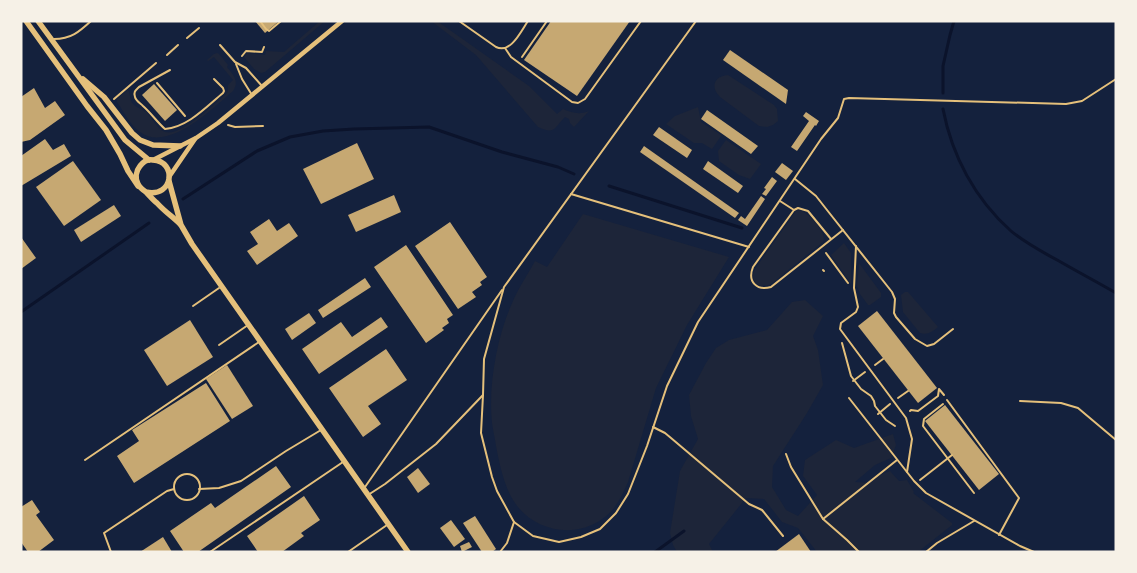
<svg xmlns="http://www.w3.org/2000/svg" width="1137" height="573" viewBox="0 0 1137 573" font-family="Montserrat,sans-serif">
<rect width="100%" height="100%" fill="#14213d"/>
<!-- green -->
<g fill="#1d2539">
<polygon points="320,21 325,21 265,72 261,73 254,69 244,57 247,53 265,55 266,51 284,52"/>
<path d="M431,21h6l92,65 28,28 6,-5c10,4 16,6 26,2l-15,16 -4,-4 -1,-4 -4,-2c-11,11 -10,18 -27,10l-62,-72z"/>
<path d="M217,53l2,1 9,11 -1,2c6,8 13,14 6,24 -20,17 -65,62 -93,41 -10,-7 -16,-20 -23,-30v-3l11,-9c3,4 1,9 5,14 4,4 9,5 13,8 6,6 12,18 19,20 15,5 51,-29 62,-39l1,-3v-5l5,-5 -19,-23 -6,4 -1,-1 7,-6z"/>
<path d="M728,75l46,30 3,4 1,12 -5,4 -6,2 -8,-1 -39,-29c-10,-10 -6,-21 8,-22z"/>
<polygon points="698,107 701,122 721,135 721,136 712,149 702,143 694,143 666,124 675,116"/>
<polygon points="726,140 761,164 750,179 739,175 719,161 718,151"/>
<path d="M799,210c10,3 24,19 25,29l-1,3 -52,42c-12,5 -22,-2 -16,-15l41,-58z"/>
<path d="M583,214l146,43 -42,68 -31,63 -28,94c-6,14 -13,29 -26,37 -29,21 -71,11 -89,-19 -9,-14 -14,-38 -17,-54 -1,-8 -3,-15 -4,-23 -4,-37 5,-88 21,-122 6,-14 15,-27 22,-40l12,6z"/>
<polygon points="844,243 851,253 851,284 831,255"/>
<polygon points="859,263 881,293 881,297 870,305 868,305 860,294 857,286"/>
<path d="M905,292h3l30,35c-6,5 -10,8 -18,6l-17,-21 -2,-17z"/>
<polygon points="805,300 823,316 813,336 818,350 823,385 807,413 773,466 772,487 786,510 798,516 817,495 803,476 805,460 836,440 854,448 893,434 896,445 891,458 875,465 855,482 870,483 880,475 890,471 899,481 907,480 914,492 913,493 952,523 952,525 918,552 817,552 798,528 782,522 764,499 746,498 709,544 713,552 677,552 673,545 670,533 680,471 698,439 691,416 689,395 706,363 716,348 729,340 767,330 792,302"/>
</g>
<g fill="none" stroke-linecap="round" stroke-linejoin="round">
<!-- stream -->
<g stroke="#0b132b" stroke-width="3">
<polyline points="943,93 943,66 950,35 954,21"/>
<path d="M943,109c9,47 32,90 68,122 14,12 31,21 48,30 19,11 38,21 57,32"/>
<polyline points="609,186 742,228"/>
<polyline points="183,199 257,151 290,137 323,131 354,129 429,127 502,152 558,167 574,174"/>
<polyline points="21,312 149,223"/>
<polyline points="655,552 684,531"/>
</g>
</g>
<!-- building -->
<g fill="#c6a872">
<polygon points="255,21 279,21 265,33"/>
<polygon points="551,21 630,21 577,96 524,60"/>
<polygon points="730,50 788,90 786,104 723,60"/>
<polygon points="154,84 177,110 165,121 142,95"/>
<polygon points="34,88 45,108 55,101 65,115 30,140 21,142 22,103 21,97"/>
<polygon points="707,110 758,146 751,154 701,119"/>
<polygon points="806,112 819,121 816,126 815,125 797,151 791,147 809,121 803,116"/>
<polygon points="659,127 692,150 687,158 653,135"/>
<polygon points="45,139 53,150 64,144 71,156 21,186 21,156"/>
<polygon points="357,143 374,179 321,204 303,169"/>
<polygon points="644,146 739,213 735,218 640,152"/>
<polygon points="73,161 101,200 64,226 36,187"/>
<polygon points="708,161 743,186 738,193 703,169"/>
<polygon points="782,163 793,171 786,180 775,172"/>
<polygon points="772,177 777,181 766,196 762,194 766,189 764,188"/>
<polygon points="394,195 401,212 356,232 348,215"/>
<polygon points="761,196 765,199 747,226 738,220 741,216 745,219"/>
<polygon points="114,205 121,216 81,242 74,230"/>
<polygon points="269,219 277,231 289,223 298,236 257,265 247,251 258,244 250,232"/>
<polygon points="450,222 487,277 480,282 482,285 472,292 476,297 458,309 415,246"/>
<polygon points="21,237 36,258 21,269"/>
<polygon points="406,245 453,315 447,319 449,323 442,328 444,330 426,343 374,267"/>
<polygon points="365,278 371,287 323,318 318,310"/>
<polygon points="877,311 937,388 918,403 858,326"/>
<polygon points="309,313 316,323 292,340 285,329"/>
<polygon points="381,317 388,327 319,374 302,349 341,322 352,337"/>
<polygon points="190,320 213,357 167,386 144,350"/>
<polygon points="386,349 407,380 368,406 381,424 363,437 329,388"/>
<polygon points="227,365 253,406 232,419 206,379"/>
<polygon points="206,383 230,421 134,483 117,456 139,441 132,430"/>
<polygon points="945,405 999,474 979,490 925,421"/>
<polygon points="276,466 291,487 198,552 184,552 170,531 211,503 215,508"/>
<polygon points="418,468 430,484 418,493 407,477"/>
<polygon points="304,496 320,520 301,533 304,536 282,552 258,552 247,536"/>
<polygon points="32,500 40,512 36,515 54,540 38,552 28,552 21,542 21,507"/>
<polygon points="475,516 496,549 492,552 482,552 463,523"/>
<polygon points="451,520 465,539 454,547 440,528"/>
<polygon points="799,534 811,552 775,552"/>
<polygon points="163,537 172,552 140,552"/>
<polygon points="469,542 472,547 462,552 460,546"/>
</g>
<g fill="none" stroke-linecap="round" stroke-linejoin="round">
<!-- path -->
<g stroke="#e5c07b" stroke-width="2">
<polyline points="260,21 266,29 269,31 281,21"/>
<polyline points="187,38 199,28"/>
<polyline points="167,55 178,45"/>
<polyline points="242,56 246,51 262,52 264,47"/>
<polyline points="522,57 547,21"/>
<polyline points="157,83 185,116"/>
<polyline points="114,99 156,63"/>
<polyline points="228,125 235,127 263,126"/>
<polyline points="826,253 848,283"/>
<polyline points="823,270 824,271"/>
<polyline points="842,343 851,376 861,389 871,396 874,401 875,406 886,420 895,426"/>
<polyline points="875,365 883,359"/>
<polyline points="853,381 865,372"/>
<polyline points="898,398 908,391"/>
<polyline points="943,404 924,419 923,426 974,493"/>
<polyline points="910,411 911,410 918,411 938,396 939,389 944,395"/>
<polyline points="878,414 890,404"/>
<polyline points="920,480 952,455"/>
</g>
<!-- service -->
<g stroke="#e5c07b" stroke-width="2">
<path d="M459,21l37,26c15,7 25,-16 32,-26"/>
<polyline points="696,21 504,287 484,359 483,395 481,433 492,477 497,491 514,522 533,536 559,542 581,537 600,529 616,513 628,494 647,446 667,386 698,322 821,139 838,118 844,99 849,98 1066,104 1082,101 1116,79"/>
<path d="M54,39c17,0 25,-7 37,-18"/>
<polyline points="220,45 235,62 246,68 262,86"/>
<polyline points="505,48 511,57 572,102 578,103 585,99 641,21"/>
<polyline points="236,64 242,79 252,95"/>
<path d="M170,70l-31,17c-3,3 -6,5 -4,10 1,4 5,6 8,9 8,7 14,16 22,23 23,-2 41,-22 58,-36l1,-2 -1,-3 -9,-9"/>
<polyline points="795,179 816,196 827,210 892,292 895,299 894,313 896,317 915,339 927,346 934,344 953,329"/>
<polyline points="571,194 749,247"/>
<polyline points="780,201 794,210"/>
<path d="M831,239l-23,-28 -10,-3 -4,2 -41,57c-6,15 4,24 18,20l72,-57"/>
<polyline points="856,246 854,288 858,307 856,312 841,323 840,329 906,418 912,439 907,472"/>
<polyline points="193,306 219,288"/>
<polyline points="219,345 248,325"/>
<polyline points="849,398 914,481 926,493 1020,546 1034,552"/>
<polyline points="947,400 1019,498 999,535"/>
<polyline points="1020,401 1061,403 1078,408 1116,440"/>
<polyline points="653,427 665,433 671,438 749,504 762,510 783,536"/>
<polyline points="786,454 791,467 823,519 847,540 859,552"/>
<polyline points="85,460 259,342"/>
<circle cx="187" cy="487" r="13"/>
<polyline points="365,487 502,290"/>
<polyline points="199,489 219,488 241,481 286,451 321,430"/>
<polyline points="368,495 385,484 436,444 483,395"/>
<polyline points="823,519 897,460"/>
<polyline points="111,552 104,533 167,491 174,489"/>
<polyline points="210,552 343,462"/>
<polyline points="348,552 387,525"/>
<polyline points="500,552 507,543 514,522"/>
<polyline points="926,552 937,543 974,521"/>
</g>
<!-- minor -->
<g stroke="#e5c07b" stroke-width="4.5">
<polyline points="153,160 196,138 218,123 342,21"/>
<polyline points="169,177 195,139"/>
</g>
<!-- secondary -->
<g stroke="#e5c07b" stroke-width="5.5">
<polyline points="26,21 87,106 106,130 120,154 128,171 138,186"/>
<polyline points="38,21 125,140 149,160"/>
<polyline points="83,79 104,97 132,133 140,140 153,145 180,146"/>
<polyline points="169,181 181,225 192,244 408,552"/>
<path d="M146,192c28,6 31,-31 7,-32 -5,-1 -10,2 -13,6 -4,5 -5,12 -2,18 2,4 5,6 8,8 4,4 7,8 11,11 7,8 16,14 23,21"/>
</g>
</g>
<!-- border -->
<rect width="1137" height="573" fill="none" stroke="#f6f1e7" stroke-width="45"/>
</svg>
